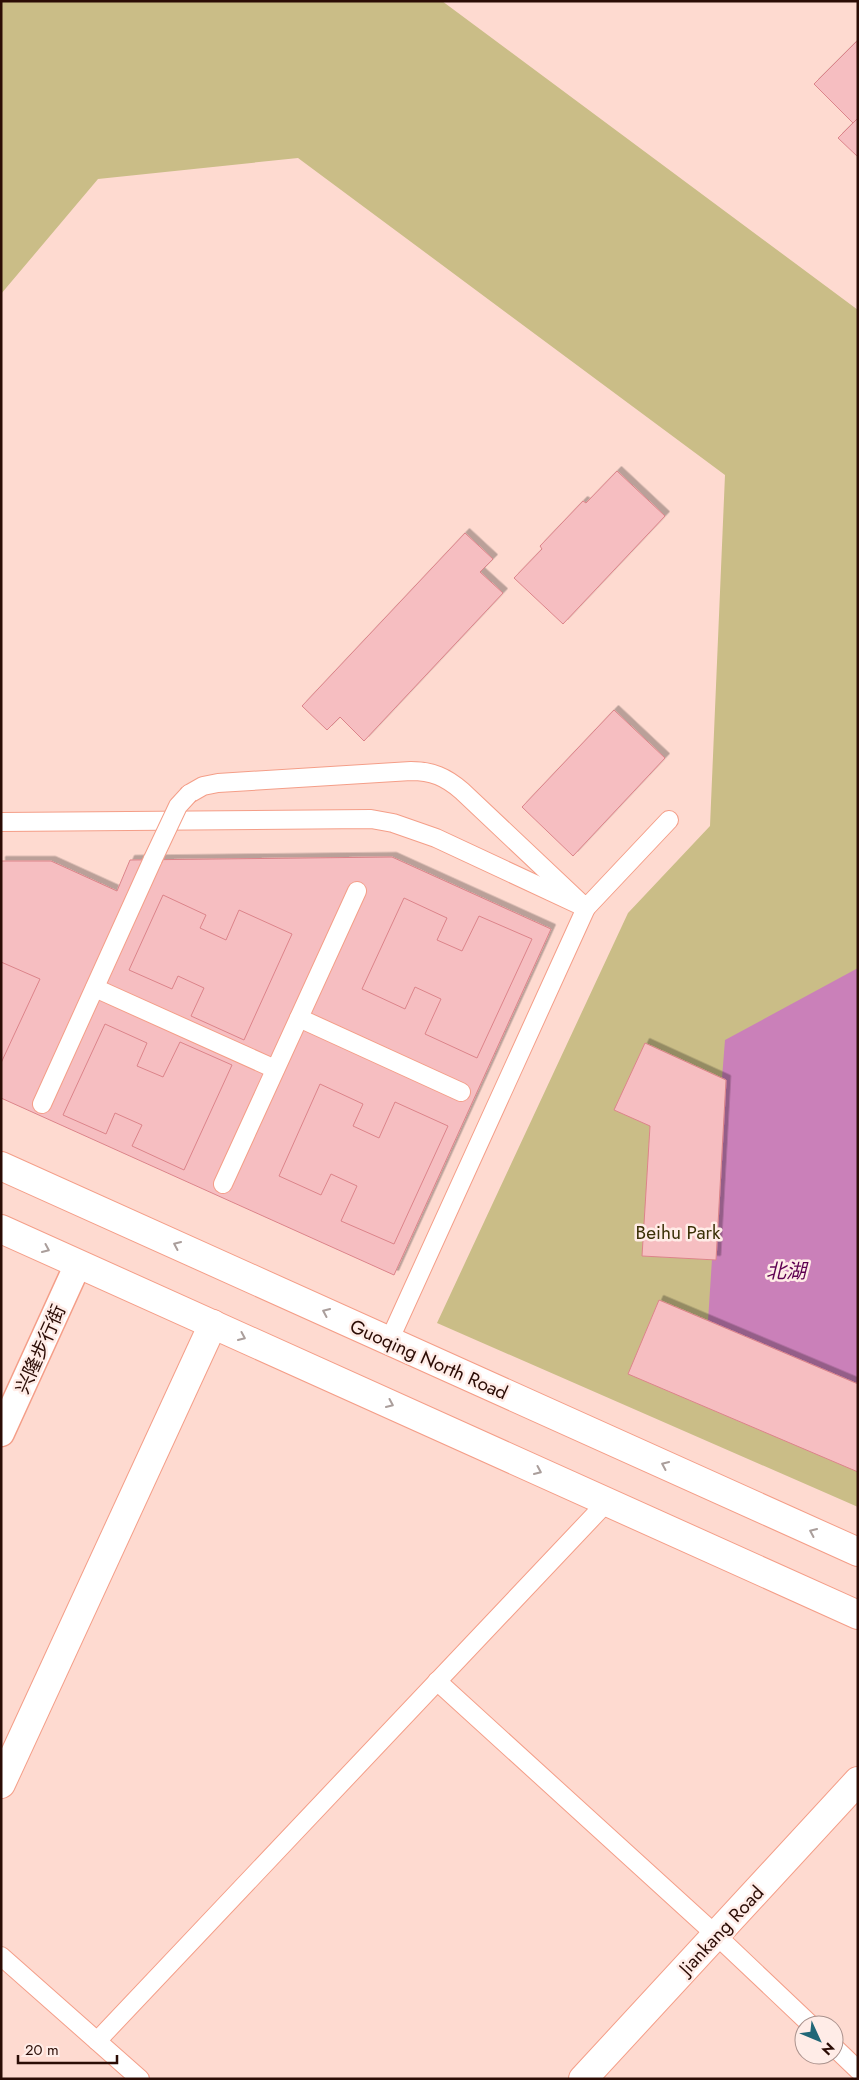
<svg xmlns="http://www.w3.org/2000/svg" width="859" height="2080" viewBox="0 0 859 2080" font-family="Jost,'Noto Sans SC',sans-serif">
<defs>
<filter id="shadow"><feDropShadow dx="4.5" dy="-4.5" stdDeviation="0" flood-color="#0004"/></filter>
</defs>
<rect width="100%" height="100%" fill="#fedad0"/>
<!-- green -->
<polygon fill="#cabd87" points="1,1 442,1 858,310 858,1507 437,1323 628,913 710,826 725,475 298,158 98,179 1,294"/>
<!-- water -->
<polygon fill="#ca80b9" points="858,968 858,1384 708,1321 712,1259 716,1259 726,1080 722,1078 725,1040"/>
<!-- building -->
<g fill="#f6bec1" stroke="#dc848a" filter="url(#shadow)">
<polygon points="857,41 858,118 853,123 814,84"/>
<polygon points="858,118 858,157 838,138"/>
<polygon points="617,471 665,516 563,624 514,578 542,549 540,546 583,501 586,503"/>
<polygon points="465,533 493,559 480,572 503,593 364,741 340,717 327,730 302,706"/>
<polygon points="614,710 665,758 573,856 522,807"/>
<polygon points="392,857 551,929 394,1275 1,1098 1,861 51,861 117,891 130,860"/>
<polygon points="163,895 206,915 200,928 226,940 239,910 292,934 244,1040 191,1016 204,988 178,976 172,989 129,970"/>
<polygon points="404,898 447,918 437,940 462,951 479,916 532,939 477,1058 425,1034 441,999 415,987 405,1009 362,989"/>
<polygon points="1,962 40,979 1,1063"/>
<polygon points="105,1024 147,1043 137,1066 163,1077 180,1042 232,1065 184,1170 132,1146 142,1125 115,1113 106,1134 63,1115"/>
<polygon points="645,1043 726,1080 716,1260 642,1256 650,1126 614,1110"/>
<polygon points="320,1084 363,1104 353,1126 379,1138 395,1102 448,1126 394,1244 341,1221 357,1186 331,1174 321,1195 279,1176"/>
<polygon points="659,1300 858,1384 858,1472 628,1374"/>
</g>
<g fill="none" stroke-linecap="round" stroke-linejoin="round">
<!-- service casing -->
<g stroke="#f49e88" stroke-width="20">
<g id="service">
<path d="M189,794l14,-8 15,-3 193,-12c21,0 35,6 51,20l124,117 83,-88"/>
<polyline points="1,822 371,819 393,823 436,838 586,908 389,1341"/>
<polyline points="95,988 275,1069"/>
<polyline points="299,1018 461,1092"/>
<polyline points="42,1104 153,859"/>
<polyline points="223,1184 357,891"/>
<polyline points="437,1681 716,1935 811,2025"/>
<polyline points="1,1956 140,2079"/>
<polyline points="97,2041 607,1502"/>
<polyline points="834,2047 858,2070"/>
</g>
</g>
<!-- pedestrian casing -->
<g stroke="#f49e88" stroke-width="29">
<polyline id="pedestrian" points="1,1433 78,1264"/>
</g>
<!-- minor casing -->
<g stroke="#f49e88" stroke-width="30">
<polyline id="minor" points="1,1784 213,1324"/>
</g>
<!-- tertiary casing -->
<g stroke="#f49e88" stroke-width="30">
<polyline id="tertiary" points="583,2079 858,1781"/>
</g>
<!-- primary casing -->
<g stroke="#f49e88" stroke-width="30">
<g id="primary">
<polyline points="1,1166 858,1552"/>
<polyline points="1,1229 858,1615"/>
</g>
</g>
<!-- service -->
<use href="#service" stroke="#fff" stroke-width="18"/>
<!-- pedestrian -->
<use href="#pedestrian" stroke="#fff" stroke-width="26"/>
<!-- minor -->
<use href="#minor" stroke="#fff" stroke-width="28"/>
<!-- tertiary -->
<use href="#tertiary" stroke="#fff" stroke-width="28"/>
<!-- primary -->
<use href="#primary" stroke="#fff" stroke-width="28"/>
<!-- service-bridge casing -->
<g stroke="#f49e88" stroke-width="20" stroke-linecap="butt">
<polyline id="service-bridge" points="153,859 178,806 189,794"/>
</g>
<!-- service-bridge -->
<use href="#service-bridge" stroke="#fff" stroke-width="18"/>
</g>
<!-- one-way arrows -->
<defs><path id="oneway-chevron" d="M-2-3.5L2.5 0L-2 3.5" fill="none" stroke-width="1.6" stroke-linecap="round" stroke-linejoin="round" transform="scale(1.25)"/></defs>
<g stroke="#aa9e9b">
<use href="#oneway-chevron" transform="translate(177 1245) rotate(-156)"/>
<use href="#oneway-chevron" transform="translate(46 1249) rotate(24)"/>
<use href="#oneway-chevron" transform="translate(326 1312) rotate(-156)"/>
<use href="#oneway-chevron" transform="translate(242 1337) rotate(24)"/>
<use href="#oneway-chevron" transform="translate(390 1404) rotate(24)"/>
<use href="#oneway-chevron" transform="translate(665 1465) rotate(-156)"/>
<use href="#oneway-chevron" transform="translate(538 1471) rotate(24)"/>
<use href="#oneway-chevron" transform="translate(813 1532) rotate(-156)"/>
</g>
<g text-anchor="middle" stroke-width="5" stroke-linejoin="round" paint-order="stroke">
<!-- park labels -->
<g font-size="19" fill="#3b3107" stroke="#ffece7">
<text x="678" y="1239">Beihu Park</text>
</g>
<!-- street labels -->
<g font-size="19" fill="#2b0c05" stroke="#ffece7">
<text transform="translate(40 1349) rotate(-66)" y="7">兴隆步行街</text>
<text transform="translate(429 1359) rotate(24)" y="7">Guoqing North Road</text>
<text transform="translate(721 1930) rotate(-47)" y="7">Jiankang Road</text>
</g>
<!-- water labels -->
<g font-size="20" font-style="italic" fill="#5e0051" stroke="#ffece7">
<text x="786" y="1278">北湖</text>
</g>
</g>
<!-- border -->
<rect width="859" height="2080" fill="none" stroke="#2b0c05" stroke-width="5"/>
<!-- north arrow -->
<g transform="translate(819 2040) rotate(134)"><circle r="24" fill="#ffece7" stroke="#aa928d"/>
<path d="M0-4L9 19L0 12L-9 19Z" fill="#216777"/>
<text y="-8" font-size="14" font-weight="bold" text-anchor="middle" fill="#2b0c05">N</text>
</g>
<!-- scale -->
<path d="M18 2055v8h99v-8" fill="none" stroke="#2b0c05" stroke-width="2.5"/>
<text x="25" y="2055" font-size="15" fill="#2b0c05" stroke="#ffece7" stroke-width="4" paint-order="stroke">20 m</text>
</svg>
